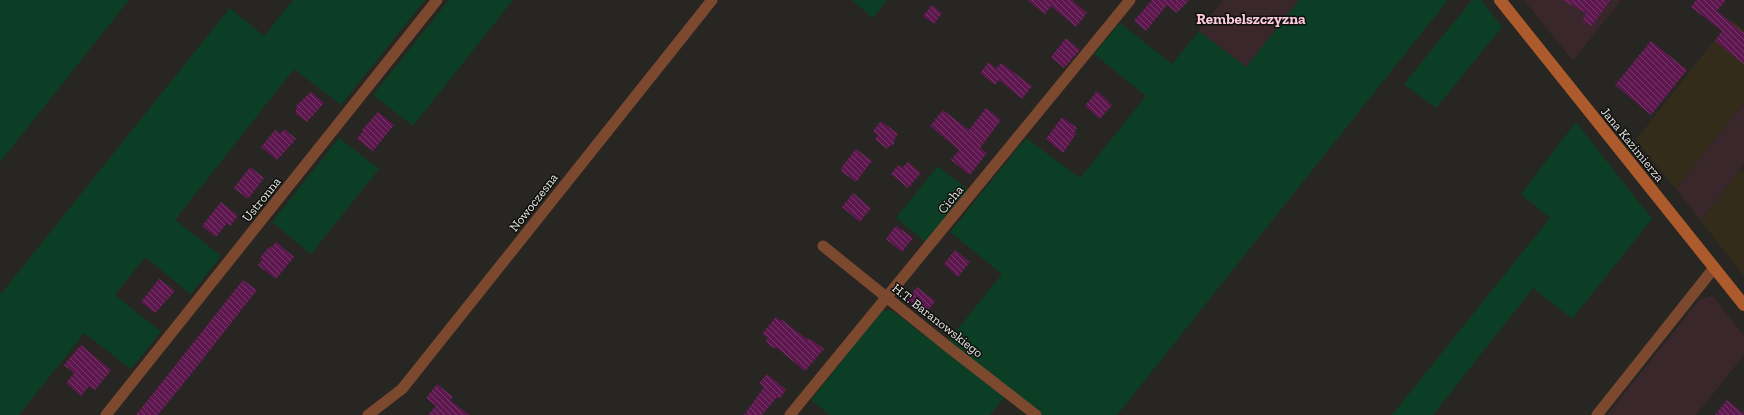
<svg xmlns="http://www.w3.org/2000/svg" width="1744" height="415" viewBox="0 0 1744 415" font-family="'Zilla Slab',serif">
<defs>
<pattern id="building-back-hatch" width="6" height="6" patternUnits="userSpaceOnUse"><rect width="6" height="6" fill="#5e184f"/><path d="M-1 5l2 2M0 0l6 6M5-1l2 2" fill="none" stroke="#753a68"/></pattern>
</defs>
<rect width="100%" height="100%" fill="#272623"/>
<!-- commercial -->
<g fill="#342c1b">
<polygon points="1731,19 1744,30 1744,102 1676,189 1636,140"/>
<polygon points="1740,169 1744,173 1744,276 1701,221"/>
</g>
<!-- industrial -->
<g fill="#3a272c">
<polygon points="1223,0 1299,0 1246,67 1199,31"/>
<polygon points="1524,0 1621,0 1573,61"/>
<polygon points="1744,103 1744,164 1701,220 1676,189"/>
<polygon points="1713,296 1744,336 1744,355 1696,415 1607,415 1700,299"/>
</g>
<!-- green -->
<g fill="#0c3e26">
<polygon points="0,0 129,0 0,162"/>
<polygon points="293,0 425,0 341,105 294,69 175,220 221,256 191,294 145,257 115,295 161,332 131,369 84,333 19,415 0,415 0,295 230,8 264,36"/>
<polygon points="449,0 513,0 413,126 373,95"/>
<polygon points="852,0 887,0 873,18"/>
<polygon points="1299,0 1448,0 1117,415 1041,415 949,340 1002,274 950,232 1026,138 1080,178 1146,96 1094,54 1120,23 1172,64 1199,31 1246,67"/>
<polygon points="1472,0 1481,0 1502,27 1436,108 1404,84"/>
<polygon points="1576,122 1652,219 1572,319 1533,288 1433,415 1392,415 1550,218 1521,194"/>
<polygon points="339,138 379,169 311,254 272,222"/>
<polygon points="938,166 968,190 928,244 896,218"/>
<polygon points="891,310 1005,396 990,415 830,415 811,400 881,311"/>
</g>
<!-- building -->
<g fill="url(#building-back-hatch)">
<polygon points="1027,0 1072,0 1087,13 1076,27 1051,6 1045,14"/>
<polygon points="1152,0 1189,0 1177,13 1167,5 1146,31 1134,21"/>
<polygon points="1562,0 1610,0 1592,26 1582,21 1586,13"/>
<polygon points="1696,0 1726,0 1717,11 1744,33 1744,64 1715,41 1722,31 1691,7"/>
<polygon points="932,5 942,13 934,24 923,16"/>
<polygon points="1066,38 1080,50 1064,68 1051,57"/>
<polygon points="1651,41 1687,70 1651,115 1615,85"/>
<polygon points="989,62 996,69 1001,63 1032,86 1022,99 999,80 995,85 980,73"/>
<polygon points="1097,91 1112,105 1100,119 1085,106"/>
<polygon points="311,92 324,103 307,122 295,113 297,105"/>
<polygon points="986,108 1001,120 980,148 987,153 970,175 951,160 959,150 930,126 943,110 969,130"/>
<polygon points="378,112 394,125 373,151 357,139 363,131 362,130"/>
<polygon points="1062,117 1077,128 1074,133 1076,134 1063,153 1046,139"/>
<polygon points="881,121 898,134 894,140 894,145 889,146 887,149 875,139 878,135 873,131"/>
<polygon points="284,129 296,139 277,160 261,147 275,130 280,134"/>
<polygon points="856,149 872,161 856,182 841,171 842,169 841,168"/>
<polygon points="908,162 921,173 908,188 891,174 898,165 902,168"/>
<polygon points="250,167 264,178 248,199 234,188"/>
<polygon points="853,193 871,208 860,222 842,207"/>
<polygon points="221,202 238,216 230,226 227,223 216,237 202,226"/>
<polygon points="896,226 913,238 902,252 886,239"/>
<polygon points="276,242 294,257 276,279 258,265 262,260 260,258 270,246 271,248"/>
<polygon points="955,250 970,262 958,277 944,264"/>
<polygon points="159,279 175,291 155,313 141,302"/>
<polygon points="243,280 257,290 199,364 158,415 136,415"/>
<polygon points="917,287 935,301 925,314 907,300"/>
<polygon points="776,317 781,321 782,320 808,340 809,338 824,349 805,371 777,348 774,348 769,345 766,340 768,338 762,334"/>
<polygon points="81,345 111,370 95,390 89,386 81,396 66,383 74,373 64,365"/>
<polygon points="767,374 786,390 779,399 777,397 762,415 744,415 764,387 759,383"/>
<polygon points="437,384 453,397 450,400 469,415 428,415 436,406 426,398"/>
<polygon points="1727,400 1744,414 1744,415 1715,415"/>
</g>
<g fill="none" stroke-linecap="round" stroke-linejoin="round">
<!-- street -->
<g stroke="#7d492e" stroke-width="11">
<polyline points="823,246 947,346 1036,415"/>
<polyline points="106,415 437,0"/>
<polyline points="368,415 402,389 712,0"/>
<polyline points="790,415 1130,0"/>
<polyline points="1597,415 1714,268"/>
</g>
<!-- secondary -->
<polyline stroke="#ad5b2c" stroke-width="12" points="1500,0 1744,305"/>
</g>
<g text-anchor="middle" stroke-width="3" stroke-linejoin="round" paint-order="stroke">
<!-- street labels -->
<g font-size="13" fill="#e7e7e5" stroke="#0f0f0d">
<text transform="translate(1633 144) rotate(51)" y="5">Jana Kazimierza</text>
<text transform="translate(261 199) rotate(-51)" y="5">Ustronna</text>
<text transform="translate(950 199) rotate(-51)" y="5">Cicha</text>
<text transform="translate(533 202) rotate(-52)" y="5">Nowoczesna</text>
<text transform="translate(938 320) rotate(38)" y="5">H.T. Baranowskiego</text>
</g>
<!-- quarter labels -->
<g font-size="15" font-weight="bold" fill="#fbcadc" stroke="#0f0f0d">
<text x="1251" y="24">Rembelszczyzna</text>
</g>
</g>
</svg>
